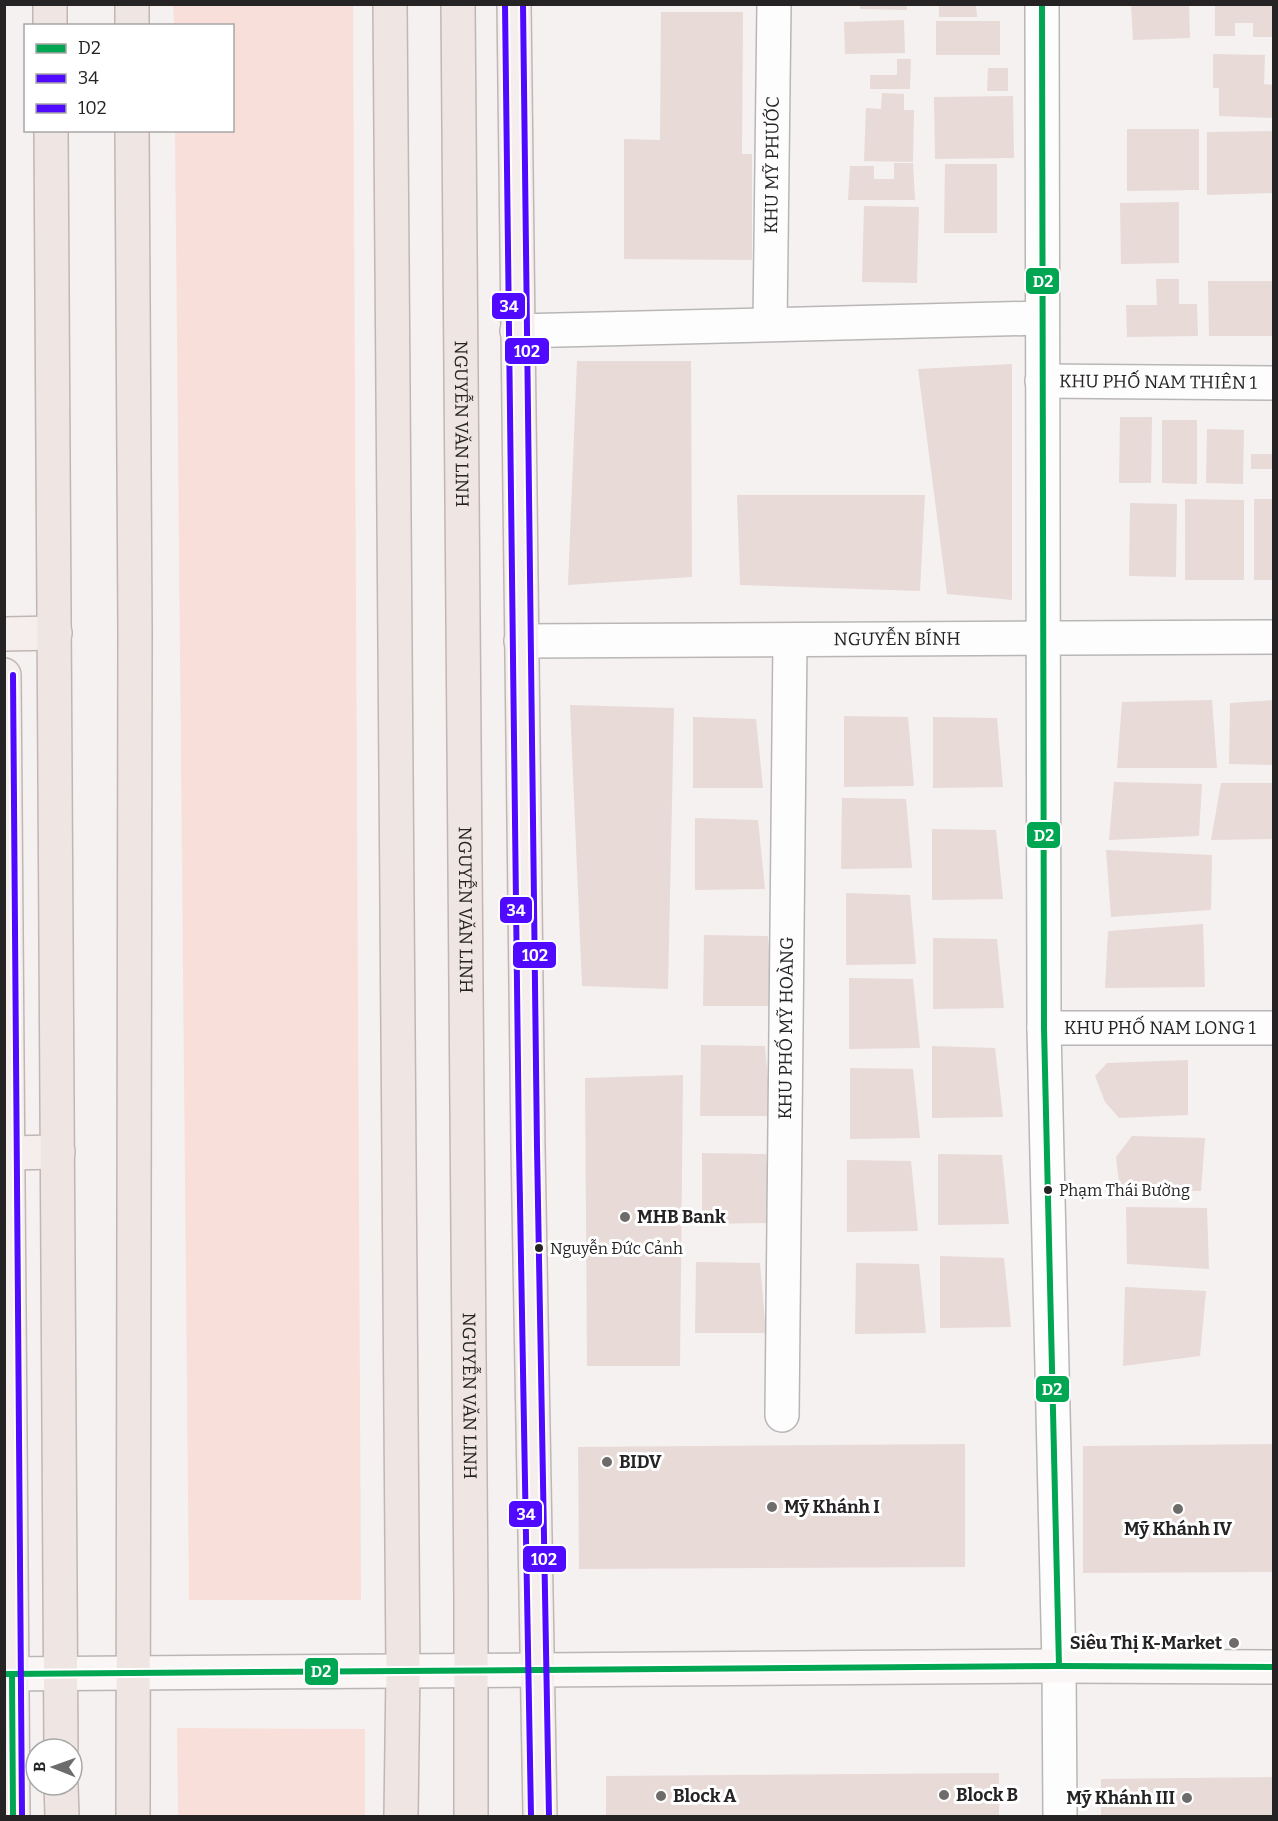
<svg xmlns="http://www.w3.org/2000/svg" width="1278" height="1821" viewBox="0 0 1278 1821" font-family="Bitter,serif">
<rect width="100%" height="100%" fill="#f5f1f0"/>
<!-- green -->
<g fill="#f9dfd9">
<polygon points="173,5 353,5 361,1600 189,1600 175,131 232,130 232,26 174,25"/>
<polygon points="177,1728 365,1729 365,1816 178,1816"/>
</g>
<!-- building -->
<g fill="#e8dad7">
<polygon points="860,4 907,4 907,10 860,9"/>
<polygon points="939,4 976,4 977,17 939,17"/>
<polygon points="1131,4 1189,4 1190,38 1133,40"/>
<polygon points="1215,4 1274,4 1274,37 1253,37 1253,23 1235,23 1235,36 1215,36"/>
<polygon points="661,12 743,12 742,154 752,154 752,260 624,259 624,139 660,140"/>
<polygon points="904,20 905,53 845,54 844,22"/>
<rect x="936" y="21" width="64" height="34"/>
<polygon points="1213,54 1265,55 1264,84 1274,85 1274,118 1219,116 1219,88 1213,88"/>
<polygon points="897,59 911,59 910,89 870,89 870,75 897,75"/>
<polygon points="988,68 1008,68 1008,91 987,91"/>
<polygon points="882,93 904,94 904,110 914,110 913,162 864,161 866,108 881,109"/>
<polygon points="1013,96 1014,158 935,159 934,97"/>
<polygon points="1127,129 1199,129 1199,190 1127,191"/>
<polygon points="1274,131 1274,193 1207,195 1207,132"/>
<polygon points="894,163 913,163 915,200 848,200 850,166 874,166 874,179 894,179"/>
<polygon points="945,164 997,164 997,233 944,233"/>
<polygon points="1179,202 1179,263 1121,264 1120,203"/>
<polygon points="864,206 919,207 917,283 862,282"/>
<polygon points="1156,279 1179,279 1179,304 1197,304 1198,336 1127,337 1126,305 1157,305"/>
<polygon points="1208,281 1274,281 1274,336 1209,336"/>
<polygon points="577,361 691,361 692,577 568,585"/>
<polygon points="1012,364 1012,600 947,594 918,369"/>
<polygon points="1120,417 1152,417 1151,483 1119,483"/>
<polygon points="1162,420 1197,420 1197,484 1162,483"/>
<polygon points="1207,429 1244,430 1243,484 1206,483"/>
<rect x="1251" y="454" width="23" height="15"/>
<polygon points="737,495 925,495 920,591 740,585"/>
<polygon points="1185,499 1244,500 1244,580 1185,580"/>
<rect x="1254" y="499" width="20" height="81"/>
<polygon points="1130,503 1177,504 1176,577 1129,576"/>
<polygon points="1212,700 1217,768 1117,768 1122,702"/>
<polygon points="1274,700 1274,765 1229,764 1230,703"/>
<polygon points="570,705 674,708 668,989 582,986"/>
<polygon points="844,716 908,717 914,786 844,787"/>
<polygon points="693,717 756,719 763,788 693,788"/>
<polygon points="933,717 997,718 1003,787 933,788"/>
<polygon points="1114,782 1202,784 1199,836 1109,840"/>
<polygon points="1221,783 1274,783 1274,839 1211,840"/>
<polygon points="842,798 906,799 912,868 841,869"/>
<polygon points="695,818 758,820 765,889 695,890"/>
<polygon points="932,829 996,830 1003,899 932,900"/>
<polygon points="1106,850 1212,855 1211,910 1111,917"/>
<polygon points="846,893 910,895 916,964 846,965"/>
<polygon points="1203,924 1205,987 1105,988 1108,931"/>
<polygon points="704,935 768,936 774,1006 703,1006"/>
<polygon points="933,938 997,939 1004,1008 933,1009"/>
<polygon points="849,978 913,979 920,1048 849,1049"/>
<polygon points="701,1045 765,1046 771,1116 700,1116"/>
<polygon points="932,1046 995,1048 1003,1117 932,1118"/>
<polygon points="1188,1060 1188,1115 1119,1118 1105,1102 1095,1076 1107,1063"/>
<polygon points="850,1068 913,1069 920,1138 850,1139"/>
<polygon points="683,1075 680,1366 587,1366 585,1078"/>
<polygon points="1132,1136 1205,1138 1201,1191 1120,1191 1116,1157"/>
<polygon points="702,1153 766,1154 772,1223 702,1224"/>
<polygon points="938,1154 1002,1155 1009,1224 938,1225"/>
<polygon points="847,1160 911,1161 918,1231 847,1232"/>
<polygon points="1126,1207 1207,1208 1209,1269 1127,1264"/>
<polygon points="940,1256 1004,1258 1011,1327 940,1328"/>
<polygon points="696,1262 760,1263 766,1333 695,1333"/>
<polygon points="856,1263 919,1264 926,1333 855,1334"/>
<polygon points="1125,1287 1206,1291 1200,1356 1123,1366"/>
<polygon points="965,1444 965,1567 579,1569 578,1447"/>
<polygon points="1274,1444 1274,1572 1083,1573 1083,1446"/>
<polygon points="999,1773 999,1816 606,1816 606,1776"/>
<polygon points="1274,1777 1274,1816 1101,1816 1101,1779"/>
</g>
<g fill="none" stroke-linecap="round" stroke-linejoin="round">
<!-- street casing -->
<g stroke="#b9b6b6" stroke-width="36">
<g id="street">
<polyline points="1042,4 1044,1028 1059,1666 1060,1816"/>
<path id="s1" d="M770,324l4,-320"/>
<polyline points="517,331 1042,318"/>
<path id="s2" d="M1042,381l232,2"/>
<path id="s3" d="M521,641l753,-4"/>
<path id="s4" d="M1044,1028h230"/>
<path id="s5" d="M782,1415l8,-774"/>
</g>
</g>
<!-- secondary casing -->
<g stroke="#b9b6b6" stroke-width="36">
<polyline id="secondary" points="4,1674 1059,1666 1274,1667"/>
</g>
<!-- primary casing -->
<g stroke="#c1b6b3" stroke-width="36">
<g id="primary">
<polyline points="514,4 528,1147 540,1816"/>
<polyline points="4,634 55,633"/>
<polyline points="4,675 13,1816"/>
<polyline points="8,1153 58,1152"/>
</g>
</g>
<!-- highway casing -->
<g stroke="#c1b6b3" stroke-width="36">
<g id="highway">
<polyline points="50,4 50,26"/>
<polyline points="132,4 132,26"/>
<polyline points="390,4 403,1672 401,1816"/>
<path id="s6" d="M458,4l13,1597v215"/>
<polyline points="51,130 61,1749"/>
<polyline points="132,130 135,631 133,1816"/>
<polyline points="61,1785 62,1816"/>
</g>
</g>
<!-- street -->
<use href="#street" stroke="#fefdfd" stroke-width="33"/>
<!-- secondary -->
<use href="#secondary" stroke="#f9f6f5" stroke-width="33"/>
<!-- primary -->
<use href="#primary" stroke="#f5eeed" stroke-width="33"/>
<!-- highway -->
<use href="#highway" stroke="#efe5e3" stroke-width="33"/>
<!-- bus-1 casing -->
<g stroke="#fff" stroke-width="10">
<g id="bus-1">
<polyline points="1042,4 1044,1028 1059,1666"/>
<polyline points="4,1674 1059,1666 1274,1667"/>
<polyline points="12,1674 13,1816"/>
</g>
</g>
<!-- bus-2 casing -->
<g stroke="#fff" stroke-width="10">
<polyline id="bus-2" points="505,4 519,1147 531,1816"/>
</g>
<!-- bus-3 casing -->
<g stroke="#fff" stroke-width="10">
<g id="bus-3">
<polyline points="523,4 537,1147 549,1816"/>
<polyline points="13,675 22,1816"/>
</g>
</g>
<!-- bus-1 -->
<use href="#bus-1" stroke="#00a651" stroke-width="6"/>
<!-- bus-2 -->
<use href="#bus-2" stroke="#4f0aff" stroke-width="6"/>
<!-- bus-3 -->
<use href="#bus-3" stroke="#4f0aff" stroke-width="6"/>
</g>
<!-- markers -->
<g fill="#252323" stroke="#fff" stroke-width="2">
<circle cx="1048" cy="1190" r="5"/>
<circle cx="539" cy="1248" r="5"/>
</g>
<g fill="#6e6b6b" stroke="#fff" stroke-width="2">
<circle cx="625" cy="1217" r="6"/>
<circle cx="607" cy="1462" r="6"/>
<circle cx="772" cy="1507" r="6"/>
<circle cx="1178" cy="1509" r="6"/>
<circle cx="1234" cy="1643" r="6"/>
<circle cx="944" cy="1795" r="6"/>
<circle cx="661" cy="1796" r="6"/>
<circle cx="1187" cy="1798" r="6"/>
</g>
<g text-anchor="middle" stroke-width="6" stroke-linejoin="round" paint-order="stroke">
<!-- bus labels -->
<g font-size="16" fill="#252323" stroke="#fff" text-anchor="start">
<text x="1059" y="1196">Phạm Thái Bường</text>
<text x="550" y="1254">Nguyễn Đức Cảnh</text>
</g>
<!-- street labels -->
<g font-size="18" fill="#252323" stroke="#fff">
<text dy="6" stroke="none"><textPath href="#s1" startOffset="159">KHU MỸ PHƯỚC</textPath></text>
<text dy="6" stroke="none"><textPath href="#s2" startOffset="116">KHU PHỐ NAM THIÊN 1</textPath></text>
<text dy="6" stroke="none"><textPath href="#s6" startOffset="420">NGUYỄN VĂN LINH</textPath></text>
<text dy="6" stroke="none"><textPath href="#s3" startOffset="376">NGUYỄN BÍNH</textPath></text>
<text dy="6" stroke="none"><textPath href="#s6" startOffset="906">NGUYỄN VĂN LINH</textPath></text>
<text dy="6" stroke="none"><textPath href="#s5" startOffset="387">KHU PHỐ MỸ HOÀNG</textPath></text>
<text dy="6" stroke="none"><textPath href="#s4" startOffset="116">KHU PHỐ NAM LONG 1</textPath></text>
<text dy="6" stroke="none"><textPath href="#s6" startOffset="1392">NGUYỄN VĂN LINH</textPath></text>
</g>
<!-- poi labels -->
<g font-size="18" font-weight="bold" fill="#252323" stroke="#fff" text-anchor="start">
<text x="637" y="1223">MHB Bank</text>
<text x="619" y="1468">BIDV</text>
<text x="784" y="1513">Mỹ Khánh I</text>
<text x="1178" y="1535" text-anchor="middle">Mỹ Khánh IV</text>
<text x="1222" y="1649" text-anchor="end">Siêu Thị K-Market</text>
<text x="956" y="1801">Block B</text>
<text x="673" y="1802">Block A</text>
<text x="1175" y="1804" text-anchor="end">Mỹ Khánh III</text>
</g>
</g>
<g stroke="#fff" stroke-width="2">
<rect x="1025" y="267" width="35" height="28" rx="6" fill="#00a651"/>
<rect x="491" y="292" width="35" height="28" rx="6" fill="#4f0aff"/>
<rect x="504" y="337" width="46" height="28" rx="6" fill="#4f0aff"/>
<rect x="1026" y="821" width="35" height="28" rx="6" fill="#00a651"/>
<rect x="499" y="896" width="34" height="28" rx="6" fill="#4f0aff"/>
<rect x="512" y="941" width="45" height="28" rx="6" fill="#4f0aff"/>
<rect x="1035" y="1375" width="35" height="28" rx="6" fill="#00a651"/>
<rect x="508" y="1500" width="35" height="28" rx="6" fill="#4f0aff"/>
<rect x="522" y="1545" width="45" height="28" rx="6" fill="#4f0aff"/>
<rect x="304" y="1657" width="35" height="29" rx="6" fill="#00a651"/>
</g>
<g font-size="16" text-anchor="middle" font-weight="bold" fill="#fff">
<text x="1043" y="287">D2</text>
<text x="509" y="312">34</text>
<text x="527" y="357">102</text>
<text x="1044" y="841">D2</text>
<text x="516" y="916">34</text>
<text x="535" y="961">102</text>
<text x="1052" y="1395">D2</text>
<text x="526" y="1520">34</text>
<text x="544" y="1565">102</text>
<text x="321" y="1677">D2</text>
</g>
<!-- border -->
<rect width="1278" height="1821" fill="none" stroke="#252323" stroke-width="12"/>
<!-- legend -->
<rect x="24" y="24" width="210" height="108" fill="#ffffff" stroke="#a8a7a7" stroke-width="1.5"/>
<rect x="36" y="44" width="30" height="9" fill="#00a651" stroke="#a8a7a7" stroke-width="1.5"/>
<text x="78" y="54" font-size="18" fill="#252323">D2</text>
<rect x="36" y="74" width="30" height="9" fill="#4f0aff" stroke="#a8a7a7" stroke-width="1.5"/>
<text x="78" y="84" font-size="18" fill="#252323">34</text>
<rect x="36" y="104" width="30" height="9" fill="#4f0aff" stroke="#a8a7a7" stroke-width="1.5"/>
<text x="78" y="114" font-size="18" fill="#252323">102</text>
<!-- north arrow -->
<g transform="translate(54 1767) rotate(271)"><circle r="28" fill="#ffffff" stroke="#a8a7a7" stroke-width="1.5"/>
<path d="M0-4.5L10 22L0 15L-10 22Z" fill="#6e6b6b"/>
<text y="-9" font-size="16" font-weight="bold" text-anchor="middle" fill="#252323">B</text>
</g>
</svg>
